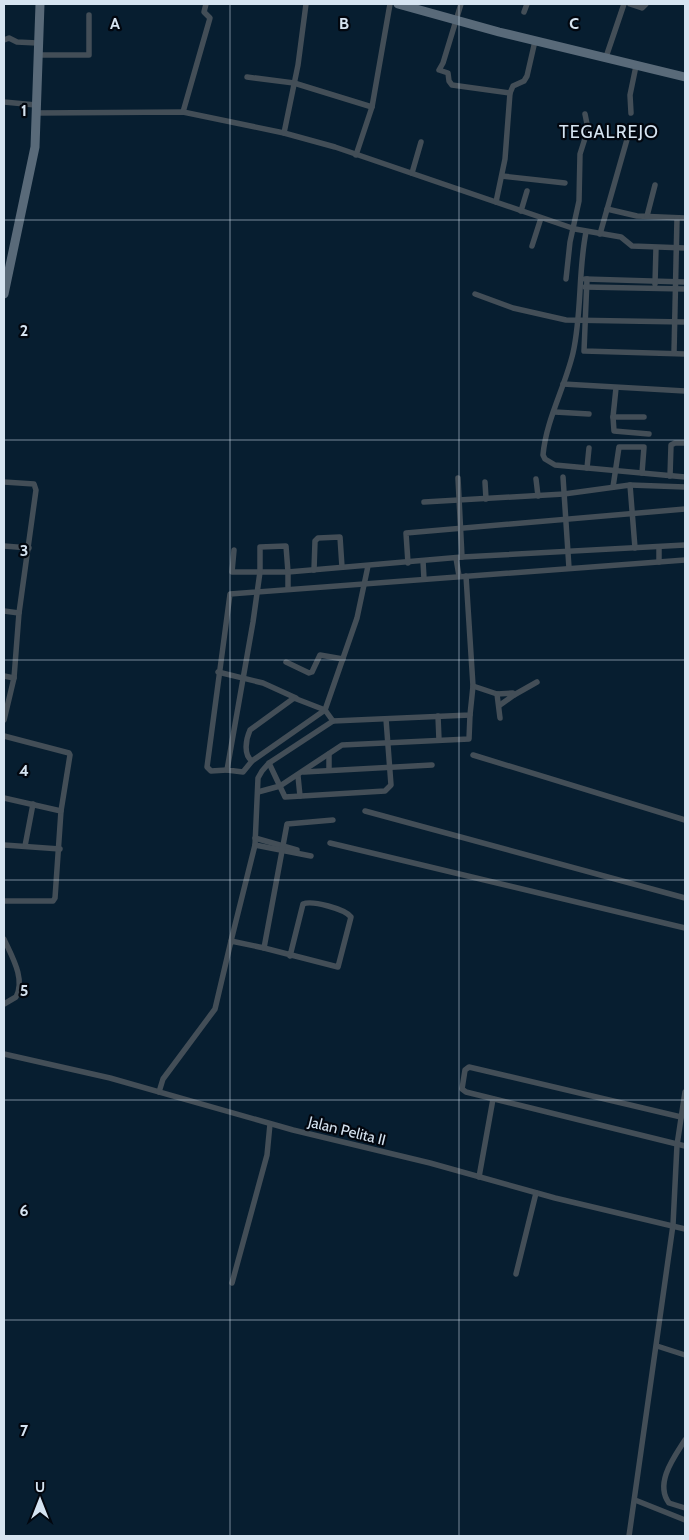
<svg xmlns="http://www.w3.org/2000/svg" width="689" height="1540" viewBox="0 0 689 1540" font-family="Cabin,sans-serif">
<rect width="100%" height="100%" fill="#071e30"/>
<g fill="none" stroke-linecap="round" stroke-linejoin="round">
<!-- street -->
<g stroke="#434e57" stroke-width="5.5">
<polyline points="306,4 298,65 284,133 335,147 575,229 621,237 632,246 685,248"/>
<polyline points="461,4 443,63 439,70 448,73 449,81 452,85 510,93"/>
<polyline points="630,4 642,8 646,4"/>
<polyline points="524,12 527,4"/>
<polyline points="4,40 9,38 17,42 37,43"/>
<polyline points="37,55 89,55 89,15"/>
<polyline points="606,57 624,4"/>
<polyline points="247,77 294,83 372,107"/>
<polyline points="4,102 36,105"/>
<polyline points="183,112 210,18 204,12 206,4"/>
<polyline points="36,113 183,112 284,133"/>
<polyline points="631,113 630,95 636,66"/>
<polyline points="356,155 372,107 390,4"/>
<polyline points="412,173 421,142"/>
<polyline points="502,176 565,183"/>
<polyline points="496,202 505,159 510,93 513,86 524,81 527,76 535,41"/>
<polyline points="607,209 637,216 685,218"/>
<polyline points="521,211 527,191"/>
<polyline points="647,216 655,185"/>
<path d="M586,232c-8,40 -4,81 -13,121 -8,34 -27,67 -30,102l2,4 10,6 130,12"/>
<polyline points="600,234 628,136"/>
<polyline points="532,246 541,218"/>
<polyline points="566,279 570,242 579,201 580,154 588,129 585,114"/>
<polyline points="585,279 685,282"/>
<polyline points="587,279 584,351 685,354"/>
<polyline points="655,284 656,248"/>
<polyline points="585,287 685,289"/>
<polyline points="475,294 513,308 566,320 685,322"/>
<polyline points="674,353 677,218"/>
<polyline points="563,384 685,391"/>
<polyline points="616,388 613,417 614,431 649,434"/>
<polyline points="555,412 589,414"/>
<polyline points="613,417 644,417"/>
<polyline points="587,468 589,448"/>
<polyline points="670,476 671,445 675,443 685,443"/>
<polyline points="563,477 569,568"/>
<polyline points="458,478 462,557"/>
<polyline points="536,479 538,496"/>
<polyline points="4,482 34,484 36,490 19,613 14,678 4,720"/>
<polyline points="485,482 486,499"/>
<polyline points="630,485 685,487"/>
<polyline points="613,487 619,447 644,447 642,473"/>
<polyline points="424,502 564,494 630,485 635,548"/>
<polyline points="4,546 29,548"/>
<polyline points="659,547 659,562"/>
<polyline points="234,550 232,572 288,572 288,589"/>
<polyline points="456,558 459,576"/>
<polyline points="423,561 424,579"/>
<polyline points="408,563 406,533 685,509"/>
<polyline points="368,566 357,618 325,710 252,761 243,772 227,770 253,622 260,572 260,547 286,546 288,572 462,557 685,545"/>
<polyline points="314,570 315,541 318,538 340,537 342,567"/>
<polyline points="4,611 19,613"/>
<polyline points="286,662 309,673 312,672 320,655 343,659"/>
<polyline points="218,672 263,683 296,698"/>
<polyline points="4,676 14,678"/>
<polyline points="473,686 497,694 513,693 514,695 500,705"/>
<polyline points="497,694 500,718"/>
<polyline points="514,695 537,682"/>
<polyline points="438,716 439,740"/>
<polyline points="4,736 69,753 70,755 61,811 55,898 53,901 4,901"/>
<polyline points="329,754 329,770"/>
<polyline points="473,755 685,820"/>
<path d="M252,761c-9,-6 -6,-22 -2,-31l44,-32 31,12 8,11 137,-6 3,-29 -7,-110"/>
<polyline points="269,763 285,797 385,791 391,785 386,719"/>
<polyline points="227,770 211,771 207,767 230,594 685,560"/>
<polyline points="304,772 432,765"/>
<polyline points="298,776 300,796"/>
<polyline points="258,792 280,786 342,745 469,739 470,715"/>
<polyline points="4,798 61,811"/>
<polyline points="365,811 685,898"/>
<polyline points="255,838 297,850"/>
<polyline points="330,843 685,928"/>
<polyline points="4,845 60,849"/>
<polyline points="25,846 33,804"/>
<polyline points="311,856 255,845 258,778 262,771 269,763 333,721"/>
<path d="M4,939c7,16 22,40 12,58l-12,7"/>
<polyline points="231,941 255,845"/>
<path d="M264,948l74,19 13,-50c-6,-8 -39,-17 -48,-13l-13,52"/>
<polyline points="4,1054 110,1078 293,1130 430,1163 555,1198 685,1229"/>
<polyline points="159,1092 163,1079 215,1009 231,941 264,948 287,824 333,820"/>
<polyline points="681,1117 469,1067 465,1070 462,1089 466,1092 685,1146"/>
<polyline points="479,1177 493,1099"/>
<polyline points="516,1274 536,1193"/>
<polyline points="232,1283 267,1155 270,1124"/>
<polyline points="657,1346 685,1355"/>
<path d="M685,1440c-10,16 -31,43 -16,63l16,5"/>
<polyline points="635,1500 685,1520"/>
<polyline points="629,1536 673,1225 677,1145 685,1092"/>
</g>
<!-- secondary -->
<g stroke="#596a79" stroke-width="9">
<polyline points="398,4 499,32 685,77"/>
<polyline points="4,294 35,147 40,4"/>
</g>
</g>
<!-- grid -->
<path fill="none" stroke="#d6e4f1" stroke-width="1" stroke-opacity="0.55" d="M230,4v1532M459,4v1532M4,220h681M4,440h681M4,660h681M4,880h681M4,1100h681M4,1320h681"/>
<g text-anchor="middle" stroke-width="4.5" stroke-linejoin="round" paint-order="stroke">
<!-- street labels -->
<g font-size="15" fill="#d6e4f1" stroke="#02070f">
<text transform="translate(347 1131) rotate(14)" y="5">Jalan Pelita II</text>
</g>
<!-- quarter labels -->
<g font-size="18" letter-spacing="1" fill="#d6e4f1" stroke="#02070f">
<text x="609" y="138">TEGALREJO</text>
</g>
</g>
<g font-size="16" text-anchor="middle" font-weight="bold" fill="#d6e4f1" stroke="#02070f" stroke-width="4.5" stroke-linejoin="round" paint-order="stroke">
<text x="115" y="29">A</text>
<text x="344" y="29">B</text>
<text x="574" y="29">C</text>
<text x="24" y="116">1</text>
<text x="24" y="336">2</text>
<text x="24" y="556">3</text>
<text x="24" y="776">4</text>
<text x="24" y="996">5</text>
<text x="24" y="1216">6</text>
<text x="24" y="1436">7</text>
</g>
<!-- border -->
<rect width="689" height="1540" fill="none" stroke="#d6e4f1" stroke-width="10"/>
<!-- north arrow -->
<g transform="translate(40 1500)" stroke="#02070f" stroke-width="4" paint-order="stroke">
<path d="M0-4L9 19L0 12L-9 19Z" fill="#d6e4f1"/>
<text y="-8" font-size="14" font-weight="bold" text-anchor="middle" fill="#d6e4f1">U</text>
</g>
</svg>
